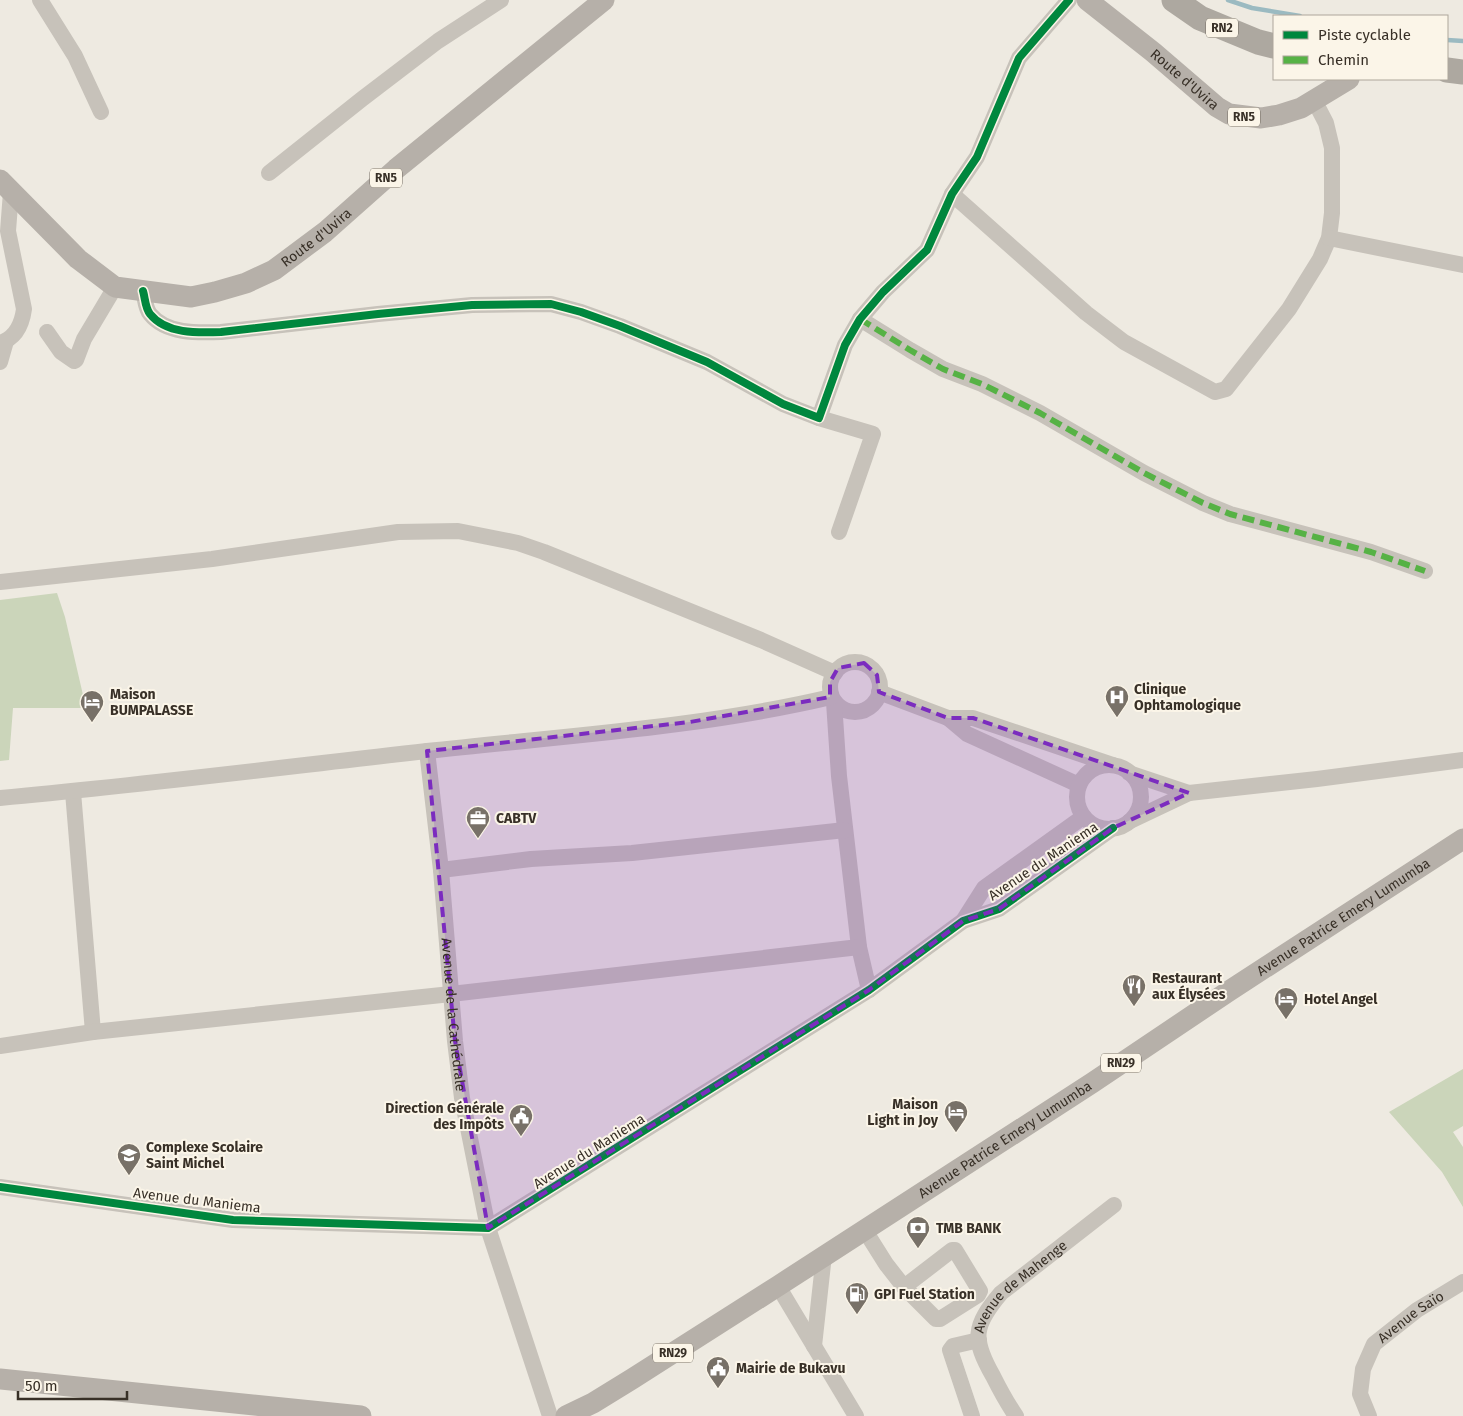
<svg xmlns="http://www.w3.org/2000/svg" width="1463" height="1416" viewBox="0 0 1463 1416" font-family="'Fira Sans',sans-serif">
<rect width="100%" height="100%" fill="#eeeae1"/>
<!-- green -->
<g fill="#cbd5ba">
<polygon points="57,593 65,617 86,708 13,708 9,760 0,761 0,600"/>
<polygon points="1463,1069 1463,1126 1453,1132 1463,1147 1463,1207 1442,1172 1389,1112"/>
</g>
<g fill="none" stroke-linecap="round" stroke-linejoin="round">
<!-- stream -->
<g stroke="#9bbac1" stroke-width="4.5">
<polyline points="1228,0 1252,8 1300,16"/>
<polyline points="1447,40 1463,41"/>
</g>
<!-- minor -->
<g stroke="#c7c2ba" stroke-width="16">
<polyline points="40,0 75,56 101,112"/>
<polyline points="269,173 362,99 438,41 501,0"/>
<polyline points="952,194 1086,313 1124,342 1215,392 1226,389 1289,309 1320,259 1329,238 1332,213 1332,148 1326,123 1314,100"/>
<polyline points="1329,238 1463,265"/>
<path d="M143,291c2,6 2,17 7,23 16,20 47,19 71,18l157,-18 94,-9 79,-1 30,8 39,14 87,36 76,42 36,14 26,-73 15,-26 23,-27 44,-42 25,-56 25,-37 42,-99 50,-58"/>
<polyline points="860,319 910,350 943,369 982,384 1040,413 1144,473 1203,503 1230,514 1371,552 1425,571"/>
<polyline points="47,332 61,352 74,361 76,360 84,339 115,287"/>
<path d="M0,343c16,-5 22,-19 24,-34l-16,-78 3,-39"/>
<polyline points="0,362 6,341"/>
<polyline points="819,418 873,434 839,532"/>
<polyline points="0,582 212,559 398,532 458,531 518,543 544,552 761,640 835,673"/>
<circle cx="855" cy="687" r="25"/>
<polyline points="879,692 948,718 973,718 1113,765"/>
<polyline points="834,702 839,776 859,947 869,990"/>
<polyline points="948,718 967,734 1079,785"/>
<path id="s1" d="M427,751l14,119 14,171 7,57 26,130 62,188"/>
<circle cx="1109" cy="797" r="32"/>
<polyline points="1129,773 1189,793"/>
<polyline points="73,792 93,1032"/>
<path d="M0,798c143,-13 285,-31 427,-47 135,-15 272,-23 404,-54"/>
<polyline points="1130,821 1189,793 1317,779 1463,760"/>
<polyline points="441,870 531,859 632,853 845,830"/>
<polyline points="963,921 984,888 1083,817"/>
<polyline points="0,1046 93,1032 451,994 859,947"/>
<polyline points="0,1187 233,1220 488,1228 869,990 963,921 999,909 1113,828"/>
<polyline points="864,1229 886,1264 904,1287"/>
<polygon points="952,1250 955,1250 980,1291 978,1295 940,1319 936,1319 904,1287"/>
<polyline points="778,1286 856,1416"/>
<polyline points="814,1346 824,1255"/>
<polyline points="972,1416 950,1350 953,1346 979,1340"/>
<path id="s2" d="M1016,1416c-9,-13 -16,-26 -23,-40 -21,-37 -20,-50 8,-83l113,-88"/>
<path id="s3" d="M1369,1416l-9,-22 3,-25 11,-25 43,-34 46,-28"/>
</g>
<!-- major -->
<g stroke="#b6b0a9" stroke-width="21">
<path id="s4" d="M1087,0l66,52 64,55 12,7 32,4 18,-3 22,-7 48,-29"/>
<path id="s5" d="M0,180l78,79 37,28 76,10 24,-5 31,-9 28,-13 51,-38 71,-63 208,-169"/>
<polyline points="0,1379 361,1416"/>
<path id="s6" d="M566,1416l27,-13 39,-24 146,-93 314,-203 137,-92 234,-152"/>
</g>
<!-- highway -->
<g stroke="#ada8a0" stroke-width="25">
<polyline points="1174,0 1200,18 1258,42 1274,46"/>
<polyline points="1447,70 1463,72"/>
</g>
<!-- quiet -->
<polyline stroke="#56b245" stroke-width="6" stroke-dasharray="12 6" stroke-linecap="butt" points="860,319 910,350 943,369 982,384 1040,413 1144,473 1203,503 1230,514 1371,552 1425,571"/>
<!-- cycleway casing -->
<g stroke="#fbf5e8" stroke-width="11">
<g id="cycleway">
<path d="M143,291c2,6 2,17 7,23 16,20 47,19 71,18l157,-18 94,-9 79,-1 30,8 39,14 87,36 76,42 36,14 26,-73 15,-26 23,-27 44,-42 25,-56 25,-37 42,-99 50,-58"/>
<polyline points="0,1187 233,1220 488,1228 869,990 963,921 999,909 1113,828"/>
</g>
</g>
<!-- cycleway -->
<use href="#cycleway" stroke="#00873e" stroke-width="8"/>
</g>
<!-- marked area -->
<path fill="#7b2cbf" fill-opacity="0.2" stroke="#7b2cbf" stroke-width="4" stroke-dasharray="10 6" stroke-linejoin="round" d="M864,663l13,12 2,17 69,26h25l216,75 -76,35 -114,81 -36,12 -94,69 -381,238 -33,-187 -28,-290 263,-29 140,-25v-15l8,-14z"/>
<!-- icons -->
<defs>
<g id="hospital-pin" transform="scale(1.25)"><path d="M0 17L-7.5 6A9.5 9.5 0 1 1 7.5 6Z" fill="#787168" stroke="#fbf5e8"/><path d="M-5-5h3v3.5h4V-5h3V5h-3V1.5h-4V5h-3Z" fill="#fff"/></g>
<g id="hotel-pin" transform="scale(1.25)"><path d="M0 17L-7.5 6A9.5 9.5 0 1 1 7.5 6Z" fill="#787168" stroke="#fbf5e8"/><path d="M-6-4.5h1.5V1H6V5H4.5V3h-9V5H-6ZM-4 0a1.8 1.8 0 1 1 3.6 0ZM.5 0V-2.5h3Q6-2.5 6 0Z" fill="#fff"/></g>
<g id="office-pin" transform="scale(1.25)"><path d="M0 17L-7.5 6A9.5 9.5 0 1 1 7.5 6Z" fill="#787168" stroke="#fbf5e8"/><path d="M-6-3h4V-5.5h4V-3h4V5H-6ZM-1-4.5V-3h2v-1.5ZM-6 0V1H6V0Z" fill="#fff"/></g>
<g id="restaurant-pin" transform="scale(1.25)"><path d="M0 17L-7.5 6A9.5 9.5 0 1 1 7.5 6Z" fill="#787168" stroke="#fbf5e8"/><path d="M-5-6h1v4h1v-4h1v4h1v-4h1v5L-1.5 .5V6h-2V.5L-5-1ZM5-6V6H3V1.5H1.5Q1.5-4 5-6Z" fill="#fff"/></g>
<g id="civic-pin" transform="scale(1.25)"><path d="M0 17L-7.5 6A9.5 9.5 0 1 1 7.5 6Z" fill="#787168" stroke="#fbf5e8"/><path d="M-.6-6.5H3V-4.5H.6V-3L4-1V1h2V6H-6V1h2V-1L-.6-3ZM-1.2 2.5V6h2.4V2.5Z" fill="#fff"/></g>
<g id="school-pin" transform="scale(1.25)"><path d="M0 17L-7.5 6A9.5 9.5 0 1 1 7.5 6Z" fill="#787168" stroke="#fbf5e8"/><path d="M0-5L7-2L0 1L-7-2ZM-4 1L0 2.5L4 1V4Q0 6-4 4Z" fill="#fff"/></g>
<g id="bank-pin" transform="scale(1.25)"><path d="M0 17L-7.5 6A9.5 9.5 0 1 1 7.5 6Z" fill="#787168" stroke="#fbf5e8"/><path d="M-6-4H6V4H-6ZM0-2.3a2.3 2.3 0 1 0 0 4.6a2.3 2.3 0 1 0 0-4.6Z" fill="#fff"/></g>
<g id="fuel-pin" transform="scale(1.25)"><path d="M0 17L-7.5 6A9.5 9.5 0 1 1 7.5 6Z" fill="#787168" stroke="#fbf5e8"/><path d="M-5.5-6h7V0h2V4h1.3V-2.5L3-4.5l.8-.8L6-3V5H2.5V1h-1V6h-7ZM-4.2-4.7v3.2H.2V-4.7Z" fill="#fff"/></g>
</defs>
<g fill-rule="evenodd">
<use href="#hospital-pin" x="1117" y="697"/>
<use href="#hotel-pin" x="92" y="702"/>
<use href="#office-pin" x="478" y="818"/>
<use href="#restaurant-pin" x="1134" y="986"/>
<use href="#hotel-pin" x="1286" y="999"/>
<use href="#hotel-pin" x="956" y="1112"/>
<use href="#civic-pin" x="521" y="1116"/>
<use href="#school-pin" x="129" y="1155"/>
<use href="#bank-pin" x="918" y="1228"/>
<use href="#fuel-pin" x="857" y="1294"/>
<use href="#civic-pin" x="718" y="1368"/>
</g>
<g text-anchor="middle" stroke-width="4" stroke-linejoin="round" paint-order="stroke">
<!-- shield labels -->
<g fill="#fbf5e8" stroke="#726b61" stroke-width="1">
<rect x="1206" y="18.5" width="32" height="19" rx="4"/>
<rect x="1228" y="107.5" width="32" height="19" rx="4"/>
<rect x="370" y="168.5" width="32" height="19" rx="4"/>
<rect x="1101" y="1053.5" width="40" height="19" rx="4"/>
<rect x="653" y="1343.5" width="40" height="19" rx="4"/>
</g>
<g font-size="12" font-weight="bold" fill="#383027">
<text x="1222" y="32">RN2</text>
<text x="1244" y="121">RN5</text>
<text x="386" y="182">RN5</text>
<text x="1121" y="1067">RN29</text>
<text x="673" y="1357">RN29</text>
</g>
<!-- street labels -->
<g font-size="14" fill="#383027" stroke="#fbf5e8">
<text dy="5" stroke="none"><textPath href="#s4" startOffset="126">Route d'Uvira</textPath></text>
<text dy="5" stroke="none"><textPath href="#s5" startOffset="375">Route d'Uvira</textPath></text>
<text transform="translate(1043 861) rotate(-34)" y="5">Avenue du Maniema</text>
<text dy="5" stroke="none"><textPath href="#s6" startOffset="924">Avenue Patrice Emery Lumumba</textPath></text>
<text dy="5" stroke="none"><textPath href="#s1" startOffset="265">Avenue de la Cathédrale</textPath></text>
<text dy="5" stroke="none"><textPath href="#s6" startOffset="519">Avenue Patrice Emery Lumumba</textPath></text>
<text transform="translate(589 1151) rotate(-32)" y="5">Avenue du Maniema</text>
<text transform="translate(197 1200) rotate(7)" y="5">Avenue du Maniema</text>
<text dy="5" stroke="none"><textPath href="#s2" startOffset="156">Avenue de Mahenge</textPath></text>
<text dy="5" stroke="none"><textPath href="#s3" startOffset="122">Avenue Saïo</textPath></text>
</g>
<!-- poi labels -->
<g font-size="14" font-weight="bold" fill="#383027" stroke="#fbf5e8" text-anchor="start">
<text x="1134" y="694">Clinique<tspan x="1134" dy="16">Ophtamologique</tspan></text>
<text x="110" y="699">Maison<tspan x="110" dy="16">BUMPALASSE</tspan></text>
<text x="496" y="823">CABTV</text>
<text x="1152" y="983">Restaurant<tspan x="1152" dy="16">aux Élysées</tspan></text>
<text x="1304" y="1004">Hotel Angel</text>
<text x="938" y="1109" text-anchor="end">Maison<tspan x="938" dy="16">Light in Joy</tspan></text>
<text x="504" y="1113" text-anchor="end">Direction Générale<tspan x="504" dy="16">des Impôts</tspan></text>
<text x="146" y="1152">Complexe Scolaire<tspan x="146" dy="16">Saint Michel</tspan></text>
<text x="936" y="1233">TMB BANK</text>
<text x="874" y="1299">GPI Fuel Station</text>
<text x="736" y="1373">Mairie de Bukavu</text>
</g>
</g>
<!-- legend -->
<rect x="1273" y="15" width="175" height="65" fill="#fbf5e8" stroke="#ada69b"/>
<rect x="1283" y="31" width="25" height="8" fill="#00873e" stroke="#ada69b"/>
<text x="1318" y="40" font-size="15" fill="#383027">Piste cyclable</text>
<rect x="1283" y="56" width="25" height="8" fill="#56b245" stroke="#ada69b"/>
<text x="1318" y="65" font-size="15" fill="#383027">Chemin</text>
<!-- scale -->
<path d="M18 1391v8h109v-8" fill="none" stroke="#383027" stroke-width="2.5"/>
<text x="25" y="1391" font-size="15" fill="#383027" stroke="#fbf5e8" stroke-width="4" paint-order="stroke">50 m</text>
</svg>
